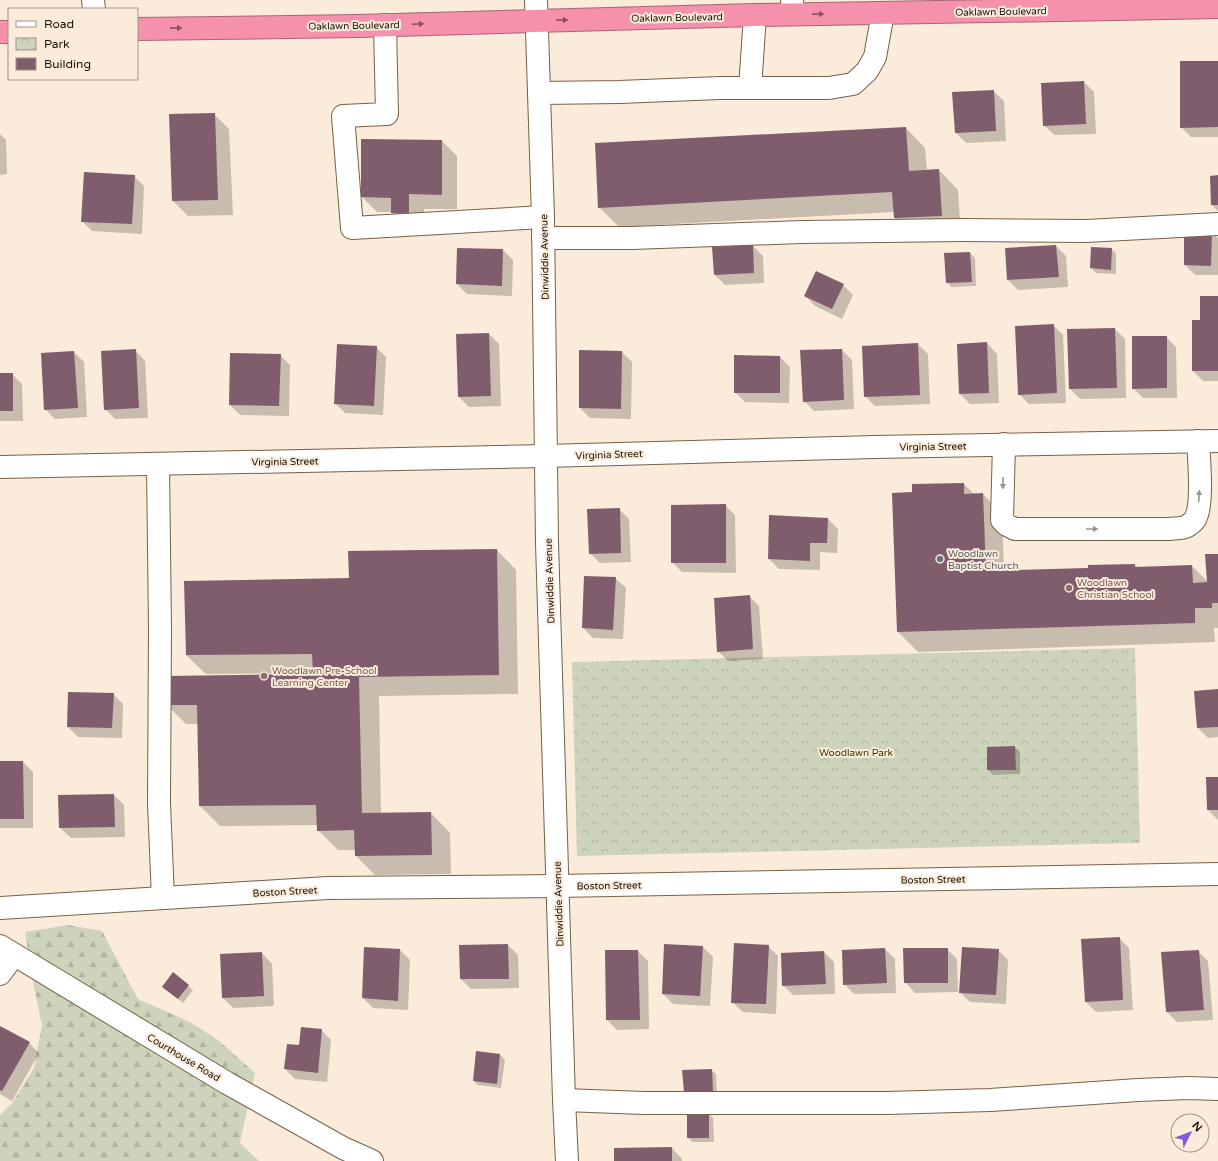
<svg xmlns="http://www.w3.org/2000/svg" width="1218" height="1161" viewBox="0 0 1218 1161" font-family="'Varela Round',sans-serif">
<defs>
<pattern id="forest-firs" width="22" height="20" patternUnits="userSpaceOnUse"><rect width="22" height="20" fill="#ced4bc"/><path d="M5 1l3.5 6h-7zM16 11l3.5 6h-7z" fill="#b0b5a0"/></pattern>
<pattern id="park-crowns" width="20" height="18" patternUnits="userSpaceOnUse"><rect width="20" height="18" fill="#ced4bc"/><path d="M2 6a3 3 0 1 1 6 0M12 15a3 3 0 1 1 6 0" fill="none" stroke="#b0b5a0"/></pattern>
</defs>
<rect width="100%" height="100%" fill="#fbebda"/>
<!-- forest -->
<polygon fill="url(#forest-firs)" points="68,925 102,931 138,999 190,1022 218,1040 255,1073 240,1143 259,1161 0,1161 0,1115 12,1103 34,1068 42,1025 34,987 25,932"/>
<!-- park -->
<polygon fill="url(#park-crowns)" points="1135,648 1140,843 577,856 572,662"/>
<!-- shadow -->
<g fill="#0003">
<polygon points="1218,62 1218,137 1191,137 1181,127"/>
<polygon points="1084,82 1094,92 1096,134 1054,135 1044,125"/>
<polygon points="993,91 1004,101 1006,141 966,143 956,133"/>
<polygon points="214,114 229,129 233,215 188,216 173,201"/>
<polygon points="906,128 925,148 927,171 939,170 958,190 961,235 914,237 895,218 894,212 619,227 599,207"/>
<polygon points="0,134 6,140 7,174 0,175"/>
<polygon points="442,141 457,156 457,209 424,209 424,228 407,228 392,212 377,212 362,197"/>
<polygon points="134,176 144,186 142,234 92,231 82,221"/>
<polygon points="1218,176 1218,211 1212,205"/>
<polygon points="1211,232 1218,238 1218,275 1195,275 1185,265"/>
<polygon points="753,246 763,256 764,283 725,285 715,275"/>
<polygon points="1056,246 1066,256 1068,287 1018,290 1008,280"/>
<polygon points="1111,249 1116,253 1116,274 1096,273 1091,268"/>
<polygon points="503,250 513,260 512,296 467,294 457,284"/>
<polygon points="970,253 975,258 976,286 951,287 947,282"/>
<polygon points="843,285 853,295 842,319 815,306 805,296"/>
<polygon points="1218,297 1218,381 1203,381 1193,371 1201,321"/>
<polygon points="1053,325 1063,335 1066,403 1029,404 1019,394"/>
<polygon points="1115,329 1125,339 1126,398 1080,399 1070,389"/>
<polygon points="489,334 499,344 501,406 469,407 459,397"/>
<polygon points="1166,337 1176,347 1177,398 1143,398 1133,388"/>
<polygon points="987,343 997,354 999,403 970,404 960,394"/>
<polygon points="918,344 928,354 930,404 875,406 865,396"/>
<polygon points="376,347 386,357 383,415 345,413 335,403"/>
<polygon points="135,350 145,361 148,418 115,419 105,409"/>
<polygon points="842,350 852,360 854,409 814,411 804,401"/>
<polygon points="74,352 84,362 87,417 55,419 45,409"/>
<polygon points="622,352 632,362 631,419 590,418 580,408"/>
<polygon points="280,355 290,365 289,416 240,415 230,405"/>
<polygon points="780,357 790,367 789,403 745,402 735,392"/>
<polygon points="0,374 12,374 22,384 23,421 0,421"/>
<polygon points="964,484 975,495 983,494 1002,514 1004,572 1089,569 1135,565 1138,568 1192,566 1208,582 1218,555 1218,628 1214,628 1215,642 918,652 898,632 893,494 913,493"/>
<polygon points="725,505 735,515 736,573 682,572 672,562"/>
<polygon points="619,509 629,519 631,562 600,563 590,553"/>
<polygon points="828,519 838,529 837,553 820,552 820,570 779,569 769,559"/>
<polygon points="497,550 516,570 518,694 379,696 381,814 431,813 450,833 451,874 375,875 356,856 355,850 338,850 318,830 318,825 220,826 200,806 198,724 186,724 166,704 314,675 314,673 206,674 186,655 350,579"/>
<polygon points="615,578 626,588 623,639 593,638 583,628"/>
<polygon points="749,596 759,606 763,659 728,661 718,651"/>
<polygon points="1218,690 1218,737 1208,738 1198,728"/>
<polygon points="113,694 123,704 122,738 78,737 68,727"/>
<polygon points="1015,747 1020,752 1020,774 993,775 988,770 988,748"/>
<polygon points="0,762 23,762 33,772 33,828 0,828"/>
<polygon points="1218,778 1218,820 1208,810"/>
<polygon points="114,795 124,805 125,837 71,838 60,828"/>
<polygon points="1119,938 1129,948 1133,1010 1096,1012 1086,1002"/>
<polygon points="508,945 518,955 519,988 471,989 461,979"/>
<polygon points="768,946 778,956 776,1014 743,1012 732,1002"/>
<polygon points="703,947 713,957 710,1006 673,1004 663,994"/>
<polygon points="885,949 895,959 896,993 854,994 844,984"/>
<polygon points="947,949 957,959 958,992 915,993 905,982"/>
<polygon points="400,950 410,960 408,1010 373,1008 363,998"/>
<polygon points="998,950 1008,960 1006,1004 970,1002 960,992"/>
<polygon points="638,951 648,961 649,1029 617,1030 607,1020"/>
<polygon points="1198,951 1208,961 1213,1020 1177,1022 1167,1012"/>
<polygon points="824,952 834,962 835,994 793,995 783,985"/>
<polygon points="262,953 272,964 274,1006 233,1008 223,998"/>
<polygon points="188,986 193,990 183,1003 168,991"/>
<polygon points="0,1027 29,1043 39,1053 12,1101 0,1094"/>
<polygon points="321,1030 331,1040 327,1082 295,1079 285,1069"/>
<polygon points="500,1055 505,1060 501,1088 478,1085 474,1081"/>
<polygon points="711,1070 716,1074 717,1096 689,1097"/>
<polygon points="708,1113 713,1118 714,1142 693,1142 688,1138"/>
<polygon points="672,1148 682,1159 682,1161 615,1161"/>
</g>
<!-- building -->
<g fill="#7f5d6d">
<polygon points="1180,61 1218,61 1218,127 1180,128"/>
<polygon points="1084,81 1086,124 1043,126 1041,83"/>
<polygon points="994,90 996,131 955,133 952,92"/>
<polygon points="215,113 218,200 172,201 169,114"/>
<polygon points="906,127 909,171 939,169 942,216 894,218 892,192 598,208 595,143"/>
<polygon points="361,139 442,140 442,195 409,194 409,213 391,213 391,198 361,197"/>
<polygon points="84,172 135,175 132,224 81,222"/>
<polygon points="1218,175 1218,205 1211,205 1210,176"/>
<polygon points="1184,230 1212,231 1211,266 1184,265"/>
<polygon points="753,245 754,273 714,275 712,247"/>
<polygon points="1056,245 1059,277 1007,280 1005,248"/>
<polygon points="1091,247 1112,248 1111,270 1090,268"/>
<polygon points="457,248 503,249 502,286 456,284"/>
<polygon points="970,252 972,282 946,283 944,253"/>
<polygon points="816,271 844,284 832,309 804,296"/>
<polygon points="1200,296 1218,296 1218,371 1192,371 1192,320 1200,320"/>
<polygon points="1054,324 1057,393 1018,395 1015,326"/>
<polygon points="1115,328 1117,388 1069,389 1067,329"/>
<polygon points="489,333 491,396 458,397 456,334"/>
<polygon points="1132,336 1167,336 1167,388 1132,389"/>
<polygon points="987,342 989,393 959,394 957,344"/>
<polygon points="918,343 920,395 864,397 862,346"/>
<polygon points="337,344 377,346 374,406 334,404"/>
<polygon points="136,349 139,408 104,410 101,351"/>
<polygon points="842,349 844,400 803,402 800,350"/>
<polygon points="579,350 622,351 621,409 579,408"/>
<polygon points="74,351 78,408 44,410 41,353"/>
<polygon points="230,353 281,354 279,406 229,405"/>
<polygon points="734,355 780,356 780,393 734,393"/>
<rect x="0" y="373" width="13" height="38"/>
<polygon points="964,483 964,494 983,493 986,571 1088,568 1088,565 1135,564 1135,567 1192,565 1193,583 1207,582 1205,554 1218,554 1218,603 1212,603 1212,608 1195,608 1195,623 897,632 892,493 912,492 912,484"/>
<polygon points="726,504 726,563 671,563 671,505"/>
<polygon points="620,508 621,553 589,554 587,509"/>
<polygon points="769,515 828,518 827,543 810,543 810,561 768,559"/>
<polygon points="497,549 499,675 359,677 362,813 431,812 432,855 355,856 354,830 317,831 316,805 199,806 197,705 165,705 164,676 313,674 312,654 186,655 184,581 349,578 348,551"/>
<polygon points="584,576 616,577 613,630 582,628"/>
<polygon points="750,595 753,649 717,652 714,598"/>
<polygon points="1218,689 1218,727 1197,728 1194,691"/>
<polygon points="68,692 114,693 112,728 67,727"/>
<polygon points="1015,746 1016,770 987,770 987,747"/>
<polygon points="0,761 23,761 24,819 0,819"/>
<polygon points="1206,777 1218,777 1218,810 1207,810"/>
<polygon points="114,794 115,827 59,828 58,795"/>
<polygon points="1120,937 1123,1000 1085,1002 1081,939"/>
<polygon points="734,943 769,945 766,1004 731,1003"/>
<polygon points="508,944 509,979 460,979 459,945"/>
<polygon points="664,944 703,946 700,996 662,994"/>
<polygon points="364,947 400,949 398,1001 362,998"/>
<polygon points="962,947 999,949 996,995 959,993"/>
<polygon points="885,948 887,983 843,985 842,950"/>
<polygon points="903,948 948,948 948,983 904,983"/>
<polygon points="605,950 638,950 640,1020 606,1020"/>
<polygon points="1199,950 1204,1010 1166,1012 1161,952"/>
<polygon points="824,951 826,984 782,986 781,953"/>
<polygon points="262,952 264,996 222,998 220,954"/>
<polygon points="173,972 189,985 178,999 162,987"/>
<polygon points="0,1026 30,1042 2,1091 0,1090"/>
<polygon points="301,1027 322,1029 318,1073 284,1069 287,1044 299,1045"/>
<polygon points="476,1051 500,1054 497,1084 473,1081"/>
<polygon points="712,1069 713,1092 684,1093 682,1070"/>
<polygon points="709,1112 709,1138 687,1138 687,1113"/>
<polygon points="672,1147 672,1161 614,1161 614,1148"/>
</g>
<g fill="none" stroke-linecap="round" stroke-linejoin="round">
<!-- minor casing -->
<g stroke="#776047" stroke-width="24">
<g id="minor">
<polyline points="93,0 94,9"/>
<polyline points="536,0 543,217 547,543 564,1100 567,1161"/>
<polyline points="792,0 793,14"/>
<polyline points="385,25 387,114 343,116 352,228 543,217"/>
<polyline points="750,88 755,15"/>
<polyline points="539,93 619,92 720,88 829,88 853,84 867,71 875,57 883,13"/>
<polyline points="543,238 632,238 802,232 963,230 1086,231 1218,224"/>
<path d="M1004,444l-2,76 5,5 8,4h154c7,-1 16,0 21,-5 2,-1 6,-5 6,-7 7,-14 3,-59 2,-76"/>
<polyline points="158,464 160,629 159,803 163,898"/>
<polyline points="0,467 546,456 875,447 1218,441"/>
<polyline points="0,908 328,888 557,886 1218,874"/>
<polyline points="0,946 227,1083 343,1148 372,1161"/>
<polyline points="0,974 14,955"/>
<polyline points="564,1100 644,1103 887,1103 990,1100 1138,1090 1188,1088 1218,1089"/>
</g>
</g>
<!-- highway casing -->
<g stroke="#a96573" stroke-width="24">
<g id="highway">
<polyline points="137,29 359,26 755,15 1115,9 1218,7"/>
<polyline points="0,32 9,32"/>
</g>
</g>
<!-- minor -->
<use href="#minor" stroke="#fff" stroke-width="22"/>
<!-- highway -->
<use href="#highway" stroke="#f691ac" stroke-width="22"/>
</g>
<!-- one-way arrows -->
<defs><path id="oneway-solid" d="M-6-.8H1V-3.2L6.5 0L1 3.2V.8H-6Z"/></defs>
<g fill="#88525a">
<use href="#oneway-solid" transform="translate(818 14) rotate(-1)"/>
<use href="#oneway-solid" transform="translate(562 20) rotate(-1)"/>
<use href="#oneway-solid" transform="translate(418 24) rotate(-2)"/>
<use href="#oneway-solid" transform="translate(176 28) rotate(-1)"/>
</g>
<g fill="#989490">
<use href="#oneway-solid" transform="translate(1003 483) rotate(91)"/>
<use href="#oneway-solid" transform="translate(1199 496) rotate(-87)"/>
<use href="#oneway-solid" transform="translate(1092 529)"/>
</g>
<!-- markers -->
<circle fill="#6b7280" stroke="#fbebda" stroke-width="1.5" cx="940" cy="559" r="4"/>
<g fill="#8d6e63" stroke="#fbebda" stroke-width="1.5">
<circle cx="1069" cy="588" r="4"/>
<circle cx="264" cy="676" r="4"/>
</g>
<g text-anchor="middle" stroke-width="4" stroke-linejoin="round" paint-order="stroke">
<!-- street labels -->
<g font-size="10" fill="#1b1208" stroke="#fbebda">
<text transform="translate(1001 11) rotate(-1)" y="4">Oaklawn Boulevard</text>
<text transform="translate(677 17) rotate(-1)" y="4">Oaklawn Boulevard</text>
<text transform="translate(354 25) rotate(-1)" y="4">Oaklawn Boulevard</text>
<text transform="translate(544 257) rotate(-91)" y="4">Dinwiddie Avenue</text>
<text transform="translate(933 446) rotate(-1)" y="4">Virginia Street</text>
<text transform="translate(609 454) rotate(-2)" y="4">Virginia Street</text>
<text transform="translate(285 461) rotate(-1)" y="4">Virginia Street</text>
<text transform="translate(549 581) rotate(-92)" y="4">Dinwiddie Avenue</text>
<text transform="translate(933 879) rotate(-1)" y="4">Boston Street</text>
<text transform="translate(609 885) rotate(-1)" y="4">Boston Street</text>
<text transform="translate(285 891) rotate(-3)" y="4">Boston Street</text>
<text transform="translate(558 904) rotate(-92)" y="4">Dinwiddie Avenue</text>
<text transform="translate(184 1057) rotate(31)" y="4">Courthouse Road</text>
</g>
<!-- worship labels -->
<g font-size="10" fill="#5b616d" stroke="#fbebda" text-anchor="start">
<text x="948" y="557">Woodlawn<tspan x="948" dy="12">Baptist Church</tspan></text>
</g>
<!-- education labels -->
<g font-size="10" fill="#785e54" stroke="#fbebda" text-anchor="start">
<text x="1077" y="586">Woodlawn<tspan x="1077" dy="12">Christian School</tspan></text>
<text x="272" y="674">Woodlawn Pre-School<tspan x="272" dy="12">Learning Center</tspan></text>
</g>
<!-- park labels -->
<g font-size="10" fill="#343d00" stroke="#fbebda">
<text x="856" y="756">Woodlawn Park</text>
</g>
</g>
<!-- legend -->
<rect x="8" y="8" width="130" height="72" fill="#fbebda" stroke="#a19486"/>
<rect x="16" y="21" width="20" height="6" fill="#ffffff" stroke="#a19486"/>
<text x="44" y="28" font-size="12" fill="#1b1208">Road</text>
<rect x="16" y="38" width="20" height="12" fill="url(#park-crowns)" stroke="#a19486"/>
<text x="44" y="48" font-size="12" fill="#1b1208">Park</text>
<rect x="16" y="58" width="20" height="12" fill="#7f5d6d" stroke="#a19486"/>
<text x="44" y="68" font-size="12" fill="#1b1208">Building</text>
<!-- north arrow -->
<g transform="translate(1190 1133) rotate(48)"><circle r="19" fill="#fbebda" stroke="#a19486"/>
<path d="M0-3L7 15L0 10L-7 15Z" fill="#7d5dd7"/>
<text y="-6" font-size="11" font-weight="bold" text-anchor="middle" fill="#1b1208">N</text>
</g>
</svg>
